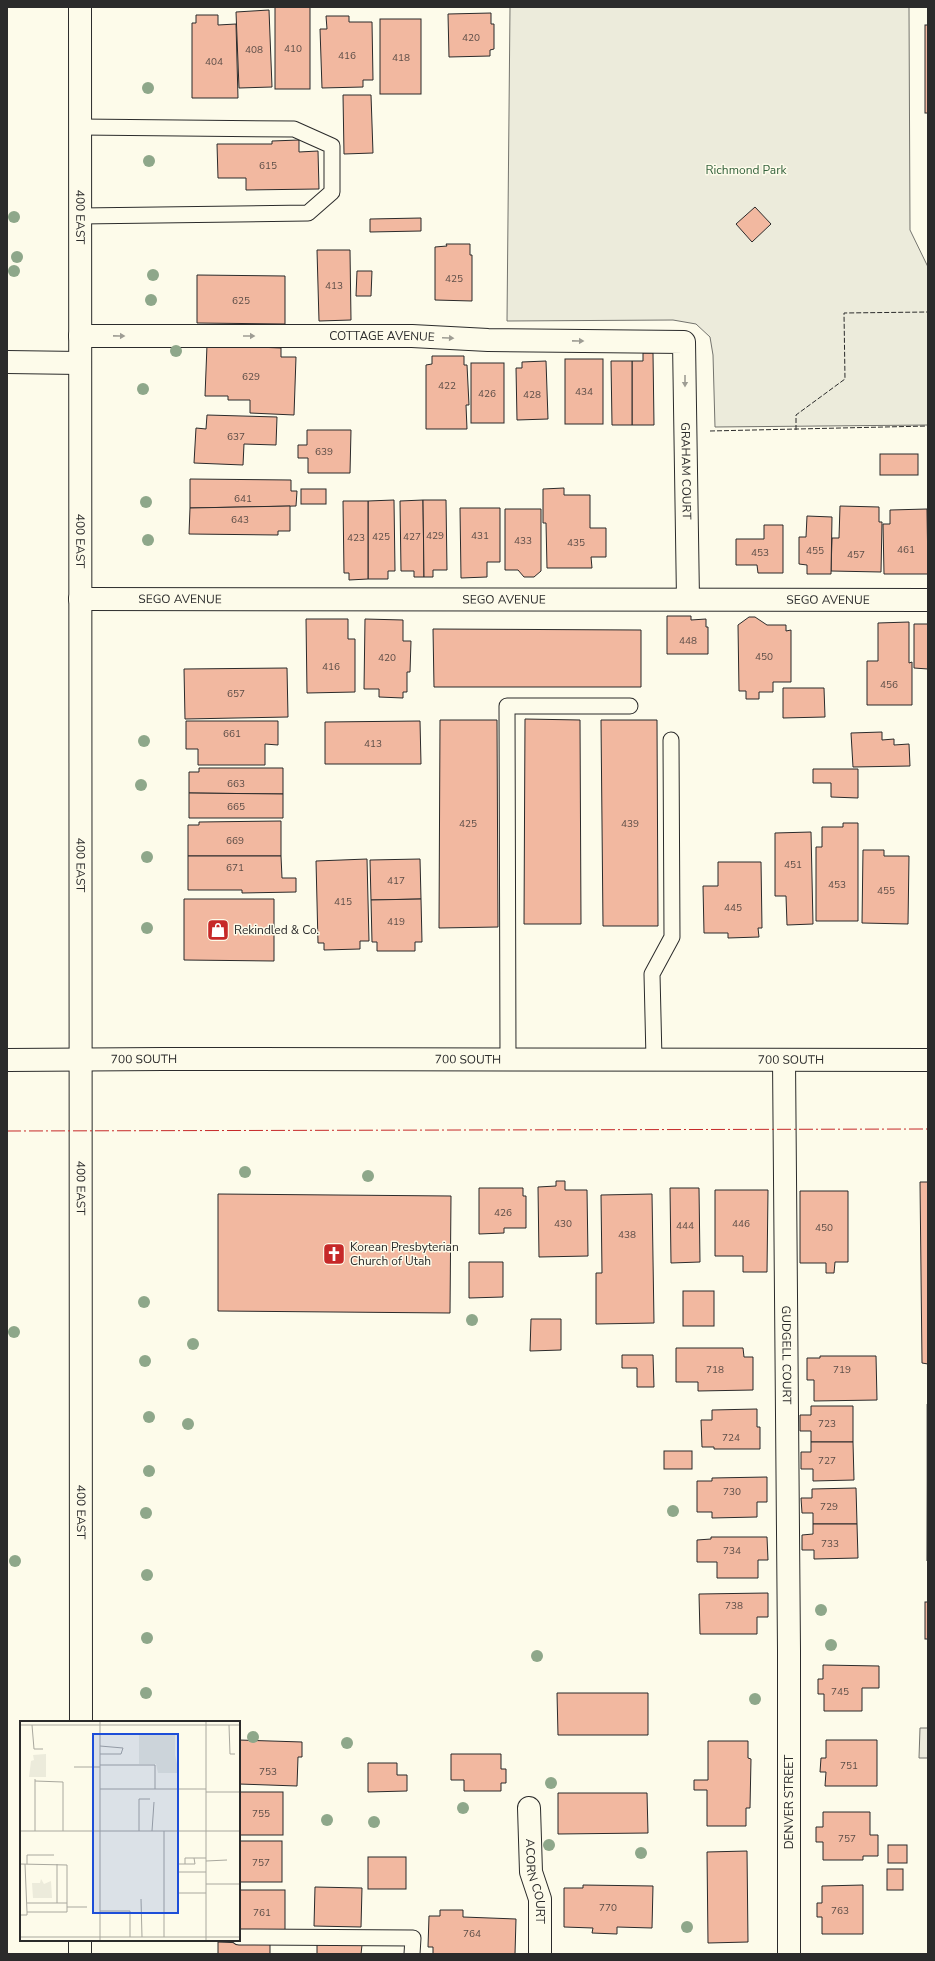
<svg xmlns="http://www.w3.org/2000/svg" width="935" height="1961" viewBox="0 0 935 1961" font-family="'Nunito Sans',sans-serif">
<rect width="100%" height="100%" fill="#fdfbea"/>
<!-- green -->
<polygon fill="#ecebdb" stroke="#74746e" points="510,7 909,7 910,230 928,267 928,425 715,427 713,355 710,337 696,324 673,320 507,321"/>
<!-- parking -->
<g fill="#eceadb" stroke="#74746e">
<polygon points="927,1404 928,1404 927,1561"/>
<polygon points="920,1728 928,1728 928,1758 919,1758"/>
</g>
<!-- building -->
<g fill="#f2b8a0" stroke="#2b2b2b">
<rect x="275" y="7" width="35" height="82"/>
<polygon points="269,10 272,87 239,88 236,12"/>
<polygon points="491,13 491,24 494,24 494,49 490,50 490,56 449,57 448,14"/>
<polygon points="196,15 218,15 218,25 236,24 238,98 192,98 192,23 196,23"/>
<polygon points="326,16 349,16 349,22 372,22 373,80 363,80 363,87 322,88 320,29 327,29"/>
<rect x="380" y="19" width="41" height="75"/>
<rect x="925" y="25" width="3" height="88"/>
<polygon points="343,95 371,95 373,153 344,154"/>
<polygon points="299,140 299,152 318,151 319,189 246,190 246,178 218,178 217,144 272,144 272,141"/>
<polygon points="755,207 771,224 752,242 736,224"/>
<polygon points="421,218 421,231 370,232 370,219"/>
<polygon points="446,244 470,244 470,255 472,255 472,301 435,300 435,247 447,246"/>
<polygon points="317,250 350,250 351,320 319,321"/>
<polygon points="357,271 372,271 371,296 356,296"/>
<polygon points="197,275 285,276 285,324 197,323"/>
<polygon points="207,345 281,348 281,357 296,357 294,415 250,413 250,400 228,400 228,396 205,396"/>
<polygon points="643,353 653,353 654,425 632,425 632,361 643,361"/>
<polygon points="432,356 464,356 464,365 467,365 469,405 466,405 467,429 426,429 426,365 432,364"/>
<rect x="565" y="359" width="38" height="65"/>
<polygon points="546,361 548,419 517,420 516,368 522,368 522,362"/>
<polygon points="611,361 632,361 632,425 612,425"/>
<rect x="471" y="363" width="33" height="60"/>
<polygon points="207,415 277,417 276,445 244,444 243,465 194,463 196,428 206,429"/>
<polygon points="307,430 351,430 350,473 308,473 308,458 298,458 298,445 307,445"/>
<rect x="880" y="454" width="38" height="21"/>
<polygon points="190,479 291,480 291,491 297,491 296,506 190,508"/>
<polygon points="564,488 564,495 590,495 590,528 606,528 606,557 591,557 592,568 547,568 546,523 543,523 543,489"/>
<rect x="301" y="489" width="25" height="15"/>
<polygon points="394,500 395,571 388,571 388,579 368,579 368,501"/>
<polygon points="423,500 424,577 414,577 414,571 401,571 400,501"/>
<polygon points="423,500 446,500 447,570 433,570 433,577 424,577"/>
<polygon points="343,501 368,501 368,579 349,580 349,573 344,573"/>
<polygon points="290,506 290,531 278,531 278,535 189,534 190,508"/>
<polygon points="840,506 879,507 879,522 882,522 881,572 831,571 832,538 839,538"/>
<polygon points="460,508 500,508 500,562 487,562 487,577 461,578"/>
<polygon points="505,509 541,509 541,571 534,577 524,577 518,570 505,570"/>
<polygon points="927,509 928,574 884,574 883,524 890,524 890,510"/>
<polygon points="807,516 832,517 831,574 807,574 807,565 799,564 799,537 806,537"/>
<polygon points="764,525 783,525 783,573 758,573 757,565 736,565 736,539 764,539"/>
<polygon points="667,616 691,616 691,620 706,619 706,627 708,627 708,654 667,654"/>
<polygon points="749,617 755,617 767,625 786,625 786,631 791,630 791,682 773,682 773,692 759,692 759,699 746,699 746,691 739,691 738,625"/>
<polygon points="306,619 348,619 348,639 355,639 355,692 307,693"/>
<polygon points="365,619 403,620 403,641 411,641 410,672 407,672 407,692 403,692 403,698 379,697 379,689 364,689"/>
<polygon points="909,622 909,663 912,662 912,705 867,705 867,661 878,661 878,623"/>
<polygon points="914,624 928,624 928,669 914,668"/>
<polygon points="433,629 641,630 641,687 434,687"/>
<polygon points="287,668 288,717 185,719 184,669"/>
<polygon points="783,688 824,688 825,717 783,718"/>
<polygon points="525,719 580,720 581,924 524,924"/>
<polygon points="440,720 497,720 498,927 439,928"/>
<polygon points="601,720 657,720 658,926 603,926"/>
<polygon points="186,721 278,721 278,745 265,744 265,765 198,765 198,749 186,749"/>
<polygon points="420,721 421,764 325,764 325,722"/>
<polygon points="882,732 882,740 894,739 894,745 909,744 910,766 853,767 851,733"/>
<polygon points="199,768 283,768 283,794 189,793 189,772 199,772"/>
<polygon points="813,769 858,769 858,798 831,797 831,783 813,783"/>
<polygon points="189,793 283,794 283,818 189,818"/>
<polygon points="281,821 281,856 188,856 188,825 199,825 199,822"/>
<polygon points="843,823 858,823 858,921 816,921 816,847 822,847 822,827 843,827"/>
<polygon points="811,832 813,924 787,925 786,896 775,896 775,833"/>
<polygon points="863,850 884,850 884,856 909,856 908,924 862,923"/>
<polygon points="188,856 281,856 282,878 296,878 296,892 242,893 242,890 188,890"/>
<polygon points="367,859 369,941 360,941 360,949 324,950 324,943 318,943 316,861"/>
<polygon points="420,859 421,899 371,900 370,860"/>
<polygon points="718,862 761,862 762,928 758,928 759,937 728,938 728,933 704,933 703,886 718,886"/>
<polygon points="184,899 274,899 274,961 184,960"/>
<polygon points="421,899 422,942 415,942 415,951 377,951 377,942 372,942 371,900"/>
<polygon points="556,1181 565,1181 565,1190 587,1190 588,1256 539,1257 538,1187 556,1186"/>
<polygon points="920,1182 928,1182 928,1364 922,1363"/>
<polygon points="479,1188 523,1188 523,1196 526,1196 526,1228 504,1228 504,1233 479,1234"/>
<polygon points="670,1188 699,1188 700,1262 671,1263"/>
<polygon points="715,1190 768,1190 767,1272 743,1272 743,1256 715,1256"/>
<polygon points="800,1191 848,1191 848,1262 835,1262 834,1273 826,1273 826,1263 800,1263"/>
<polygon points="218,1194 451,1196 450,1313 218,1311"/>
<polygon points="652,1194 654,1323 596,1324 596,1273 602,1273 601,1195"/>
<polygon points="469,1262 503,1262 503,1297 469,1298"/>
<rect x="683" y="1291" width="31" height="35"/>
<polygon points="531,1319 561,1319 561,1350 530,1351"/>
<polygon points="676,1348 743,1348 744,1357 753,1357 753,1390 698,1391 698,1382 676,1382"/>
<polygon points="622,1355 653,1355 654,1387 637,1387 637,1368 622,1368"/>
<polygon points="820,1356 876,1356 877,1400 814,1401 814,1380 807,1380 807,1358 820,1358"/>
<polygon points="811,1406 853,1406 853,1442 811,1442 811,1431 800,1431 800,1415 811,1415"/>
<polygon points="757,1409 757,1427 760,1427 760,1449 714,1449 714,1447 702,1447 701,1420 712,1420 712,1410"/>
<polygon points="811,1442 853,1442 854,1480 813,1481 813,1469 801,1469 801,1452 811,1452"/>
<rect x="664" y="1451" width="28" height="18"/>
<polygon points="767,1477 767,1502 757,1502 757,1517 712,1518 712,1512 697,1512 697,1481 712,1481 712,1478"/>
<polygon points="856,1488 857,1524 813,1524 813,1513 802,1513 801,1498 812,1498 812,1489"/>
<polygon points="813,1524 857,1524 858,1558 814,1559 814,1550 802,1550 802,1535 813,1534"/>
<polygon points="711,1537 767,1537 768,1560 758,1560 758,1578 717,1578 717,1562 697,1562 697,1540 711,1539"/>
<polygon points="768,1593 768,1617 757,1617 757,1634 700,1634 699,1594"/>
<rect x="925" y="1602" width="3" height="37"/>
<polygon points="823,1665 879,1666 879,1688 862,1688 862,1711 824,1711 824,1694 818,1694 818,1679 823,1679"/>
<polygon points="557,1693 648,1693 648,1735 558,1735"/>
<polygon points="239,1740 302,1742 302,1757 298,1757 297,1786 239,1784"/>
<polygon points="826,1740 877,1740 877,1786 825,1786 826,1772 820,1772 821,1758 826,1758"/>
<polygon points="708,1741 748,1741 748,1758 751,1759 750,1808 746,1808 746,1826 707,1826 707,1790 694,1790 694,1780 708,1780"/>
<polygon points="451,1754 501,1754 501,1769 506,1769 506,1783 501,1783 501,1791 464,1791 464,1780 451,1780"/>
<polygon points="368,1763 397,1763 397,1775 407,1775 407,1791 368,1792"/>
<rect x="239" y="1792" width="44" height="43"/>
<polygon points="558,1793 647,1793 648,1833 558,1834"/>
<polygon points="823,1812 870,1812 870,1835 878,1835 878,1856 863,1856 863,1860 823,1860 823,1842 816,1842 816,1827 823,1827"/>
<rect x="239" y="1841" width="43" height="41"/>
<rect x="888" y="1845" width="19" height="18"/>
<polygon points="747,1851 748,1942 708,1943 707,1852"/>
<rect x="368" y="1857" width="38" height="32"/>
<rect x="887" y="1869" width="16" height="21"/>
<polygon points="583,1885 653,1886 652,1928 617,1927 617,1934 592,1933 593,1928 564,1927 564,1888 583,1888"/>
<polygon points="863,1885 863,1934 822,1934 822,1917 817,1917 817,1903 822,1903 822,1886"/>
<polygon points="315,1887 362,1888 361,1927 314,1926"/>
<rect x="239" y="1890" width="46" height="45"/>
<polygon points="440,1910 463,1910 463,1917 516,1919 515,1954 433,1954 433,1947 428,1947 429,1916 440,1916"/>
<polygon points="218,1942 270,1944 270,1954 218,1954"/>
<polygon points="317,1944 362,1945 361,1954 317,1954"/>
</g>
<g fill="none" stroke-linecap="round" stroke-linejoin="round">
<!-- lane casing -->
<g stroke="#2b2b2b" stroke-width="17">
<g id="lane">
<polyline points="80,127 294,129 332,146 332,192 308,213 80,216"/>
<polyline points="508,1059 507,706 630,706"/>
<polyline points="654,1059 652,974 672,937 671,740"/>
<polyline points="239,1937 413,1938 412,1954"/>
</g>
</g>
<!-- street casing -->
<g stroke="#2b2b2b" stroke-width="24">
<g id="street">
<path id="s1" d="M80,7l1,1715"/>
<path id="s2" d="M80,336h332l76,4 196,2 4,257"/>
<polyline points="7,362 80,363"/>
<path id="s3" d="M80,599l848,1"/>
<path id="s4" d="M7,1060l156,-1 765,1"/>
<path id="s5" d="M784,1060l5,590v304"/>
<path id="s6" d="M529,1808l2,64 9,27v55"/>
<polyline points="80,1940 80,1954"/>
</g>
</g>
<!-- lane -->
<use href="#lane" stroke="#fdfbea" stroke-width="15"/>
<!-- street -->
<use href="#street" stroke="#fdfbea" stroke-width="22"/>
<!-- fence -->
<g stroke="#2b2b2b" stroke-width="1" stroke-dasharray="5 2" stroke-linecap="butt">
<polyline points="796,430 796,415 845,379 844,313 928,312"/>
<polyline points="710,431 928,426"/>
</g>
<!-- power -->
<polyline stroke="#c62828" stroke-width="1" stroke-dasharray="14 3 2 3" stroke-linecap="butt" points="7,1131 928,1129"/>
</g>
<!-- trees -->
<g fill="#8ea78a">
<circle cx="148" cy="88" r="6"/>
<circle cx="149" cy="161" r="6"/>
<circle cx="14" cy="217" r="6"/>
<circle cx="17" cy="257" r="6"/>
<circle cx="14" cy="271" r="6"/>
<circle cx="153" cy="275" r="6"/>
<circle cx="151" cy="300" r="6"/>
<circle cx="176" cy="351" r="6"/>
<circle cx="143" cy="389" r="6"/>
<circle cx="146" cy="502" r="6"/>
<circle cx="148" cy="540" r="6"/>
<circle cx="144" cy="741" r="6"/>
<circle cx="141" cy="785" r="6"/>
<circle cx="147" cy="857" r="6"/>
<circle cx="147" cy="928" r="6"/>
<circle cx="245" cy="1172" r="6"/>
<circle cx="368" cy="1176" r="6"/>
<circle cx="144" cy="1302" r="6"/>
<circle cx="472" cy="1320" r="6"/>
<circle cx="14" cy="1332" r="6"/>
<circle cx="193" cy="1344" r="6"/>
<circle cx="145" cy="1361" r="6"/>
<circle cx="149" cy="1417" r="6"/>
<circle cx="188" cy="1424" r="6"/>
<circle cx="149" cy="1471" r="6"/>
<circle cx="673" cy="1511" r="6"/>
<circle cx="146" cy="1513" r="6"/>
<circle cx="15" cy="1561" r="6"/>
<circle cx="147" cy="1575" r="6"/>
<circle cx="821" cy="1610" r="6"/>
<circle cx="147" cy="1638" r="6"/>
<circle cx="831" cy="1645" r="6"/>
<circle cx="537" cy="1656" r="6"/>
<circle cx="146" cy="1693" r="6"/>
<circle cx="755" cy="1699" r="6"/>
<circle cx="253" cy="1737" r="6"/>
<circle cx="347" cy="1743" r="6"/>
<circle cx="551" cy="1783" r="6"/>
<circle cx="463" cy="1808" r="6"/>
<circle cx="327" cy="1820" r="6"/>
<circle cx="374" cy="1822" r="6"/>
<circle cx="549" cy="1845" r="6"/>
<circle cx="641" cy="1853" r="6"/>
<circle cx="687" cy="1927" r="6"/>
</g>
<!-- one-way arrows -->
<defs><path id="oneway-solid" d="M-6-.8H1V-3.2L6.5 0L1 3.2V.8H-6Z"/></defs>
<g fill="#9e9d94">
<use href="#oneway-solid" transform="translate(119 336) rotate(1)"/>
<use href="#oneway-solid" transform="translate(249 336)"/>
<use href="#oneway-solid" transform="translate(448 338) rotate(3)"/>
<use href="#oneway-solid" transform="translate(578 341) rotate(1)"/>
<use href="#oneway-solid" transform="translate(685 381) rotate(90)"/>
</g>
<!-- icons -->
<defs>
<g id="shop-square" transform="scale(1.15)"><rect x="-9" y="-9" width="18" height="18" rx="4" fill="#c62828" stroke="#fdfbea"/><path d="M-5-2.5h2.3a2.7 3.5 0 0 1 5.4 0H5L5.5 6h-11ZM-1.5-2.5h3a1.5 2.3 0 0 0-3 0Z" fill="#fff"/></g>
<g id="church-square" transform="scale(1.15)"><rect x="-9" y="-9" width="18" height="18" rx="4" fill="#c62828" stroke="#fdfbea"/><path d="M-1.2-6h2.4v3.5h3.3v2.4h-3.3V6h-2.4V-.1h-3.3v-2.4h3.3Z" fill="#fff"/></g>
</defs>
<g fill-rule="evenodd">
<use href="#shop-square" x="218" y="930"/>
<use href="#church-square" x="334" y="1254"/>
</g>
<g text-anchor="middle" stroke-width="3" stroke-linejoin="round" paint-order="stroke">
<!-- number labels -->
<g font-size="10" fill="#5d4e48">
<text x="471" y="41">420</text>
<text x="293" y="52">410</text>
<text x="254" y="53">408</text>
<text x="347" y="59">416</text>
<text x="401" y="61">418</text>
<text x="214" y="65">404</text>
<text x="268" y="169">615</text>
<text x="454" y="282">425</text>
<text x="334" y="289">413</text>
<text x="241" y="304">625</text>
<text x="251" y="380">629</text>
<text x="447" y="389">422</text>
<text x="584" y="395">434</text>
<text x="487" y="397">426</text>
<text x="532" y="398">428</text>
<text x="236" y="440">637</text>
<text x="324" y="455">639</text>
<text x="243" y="502">641</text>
<text x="240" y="523">643</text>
<text x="435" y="539">429</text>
<text x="480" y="539">431</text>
<text x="381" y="540">425</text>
<text x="412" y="540">427</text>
<text x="356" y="541">423</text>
<text x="523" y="544">433</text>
<text x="576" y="546">435</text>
<text x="906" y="553">461</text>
<text x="815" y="554">455</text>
<text x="760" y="556">453</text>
<text x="856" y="558">457</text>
<text x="688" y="644">448</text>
<text x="764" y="660">450</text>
<text x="387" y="661">420</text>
<text x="331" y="670">416</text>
<text x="889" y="688">456</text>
<text x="236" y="697">657</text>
<text x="232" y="737">661</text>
<text x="373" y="747">413</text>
<text x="236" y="787">663</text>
<text x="236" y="810">665</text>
<text x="468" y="827">425</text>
<text x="630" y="827">439</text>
<text x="235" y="844">669</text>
<text x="793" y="868">451</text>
<text x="235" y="871">671</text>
<text x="396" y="884">417</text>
<text x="837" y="888">453</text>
<text x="886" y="894">455</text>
<text x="343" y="905">415</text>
<text x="733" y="911">445</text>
<text x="396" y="925">419</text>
<text x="503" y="1216">426</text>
<text x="563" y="1227">430</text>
<text x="741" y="1227">446</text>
<text x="685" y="1229">444</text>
<text x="824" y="1231">450</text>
<text x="627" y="1238">438</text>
<text x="715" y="1373">718</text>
<text x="842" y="1373">719</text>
<text x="827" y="1427">723</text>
<text x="731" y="1441">724</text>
<text x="827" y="1464">727</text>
<text x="732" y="1495">730</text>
<text x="829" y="1510">729</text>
<text x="830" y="1547">733</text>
<text x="732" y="1554">734</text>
<text x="734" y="1609">738</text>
<text x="840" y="1695">745</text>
<text x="849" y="1769">751</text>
<text x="268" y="1775">753</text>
<text x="261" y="1817">755</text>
<text x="847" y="1842">757</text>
<text x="261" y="1866">757</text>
<text x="608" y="1911">770</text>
<text x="840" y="1914">763</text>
<text x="262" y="1916">761</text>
<text x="472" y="1937">764</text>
</g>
<!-- park labels -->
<g font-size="12" fill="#34623c" stroke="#fdfbea">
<text x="746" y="174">Richmond Park</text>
</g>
<!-- street labels -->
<g font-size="12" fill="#2b2b2b" stroke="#fdfbea">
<text dy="4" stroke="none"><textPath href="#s1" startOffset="210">400 EAST</textPath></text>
<text dy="4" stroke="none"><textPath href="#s2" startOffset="302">COTTAGE AVENUE</textPath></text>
<text dy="4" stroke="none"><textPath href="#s2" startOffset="733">GRAHAM COURT</textPath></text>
<text dy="4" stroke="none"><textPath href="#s1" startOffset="534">400 EAST</textPath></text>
<text dy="4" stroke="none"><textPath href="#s3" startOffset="100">SEGO AVENUE</textPath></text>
<text dy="4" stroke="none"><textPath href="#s3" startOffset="424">SEGO AVENUE</textPath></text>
<text dy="4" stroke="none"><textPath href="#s3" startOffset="748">SEGO AVENUE</textPath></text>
<text dy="4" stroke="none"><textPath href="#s1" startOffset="858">400 EAST</textPath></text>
<text dy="4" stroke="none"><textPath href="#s4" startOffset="137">700 SOUTH</textPath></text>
<text dy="4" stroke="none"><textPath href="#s4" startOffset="461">700 SOUTH</textPath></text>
<text dy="4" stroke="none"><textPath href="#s4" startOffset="784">700 SOUTH</textPath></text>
<text dy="4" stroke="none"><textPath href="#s1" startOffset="1181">400 EAST</textPath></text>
<text dy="4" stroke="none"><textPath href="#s5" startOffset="295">GUDGELL COURT</textPath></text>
<text dy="4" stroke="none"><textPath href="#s1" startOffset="1505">400 EAST</textPath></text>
<text transform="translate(789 1802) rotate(-90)" y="4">DENVER STREET</text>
<text dy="4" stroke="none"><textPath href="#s6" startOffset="74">ACORN COURT</textPath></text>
</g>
<!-- poi labels -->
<g font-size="12" fill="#2b2b2b" stroke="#fdfbea" text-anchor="start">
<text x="234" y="934">Rekindled &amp; Co.</text>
<text x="350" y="1251">Korean Presbyterian<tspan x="350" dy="14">Church of Utah</tspan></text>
</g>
</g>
<!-- overview -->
<g transform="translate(20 1721)">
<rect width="220" height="220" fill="#fdfbea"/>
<path d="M119,12h36v22l4,18h-21l-2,-9h-17zM26,33v23h-17l2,-16 3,-1 -1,-5zM21,158l3,5 7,-3 1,17h-19l-1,-15h8z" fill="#ecebdb"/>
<path fill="none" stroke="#a9a89e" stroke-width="1" d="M80,0v220M0,4h220M12,4l2,24h9M209,4l1,29h5M80,25l23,2 -2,6h-21M80,44h55v24M54,46h26M15,60l28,1v49M80,68h106M186,71h34M0,110h220M15,110v-52M119,110v-32h11M132,110l2,-29M144,110v106M186,137h-21v6h-7v8h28M186,140l21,-1M0,143l47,1v47h-40v3h-7M5,143l2,48M7,143v-9h27M37,143v39h10M165,143h10l-1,-6M186,163h34M159,172h27M121,178l1,38M7,182h30M47,186h20M80,190h30v26M0,216h220M186,220v-220"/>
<path fill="#1d4ed8" fill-opacity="0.15" stroke="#1d4ed8" stroke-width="2" d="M73,13h85v179h-85z"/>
<rect width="220" height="220" fill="none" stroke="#2b2b2b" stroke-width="2"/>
</g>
<!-- border -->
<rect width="935" height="1961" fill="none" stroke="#2b2b2b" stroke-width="16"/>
</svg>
